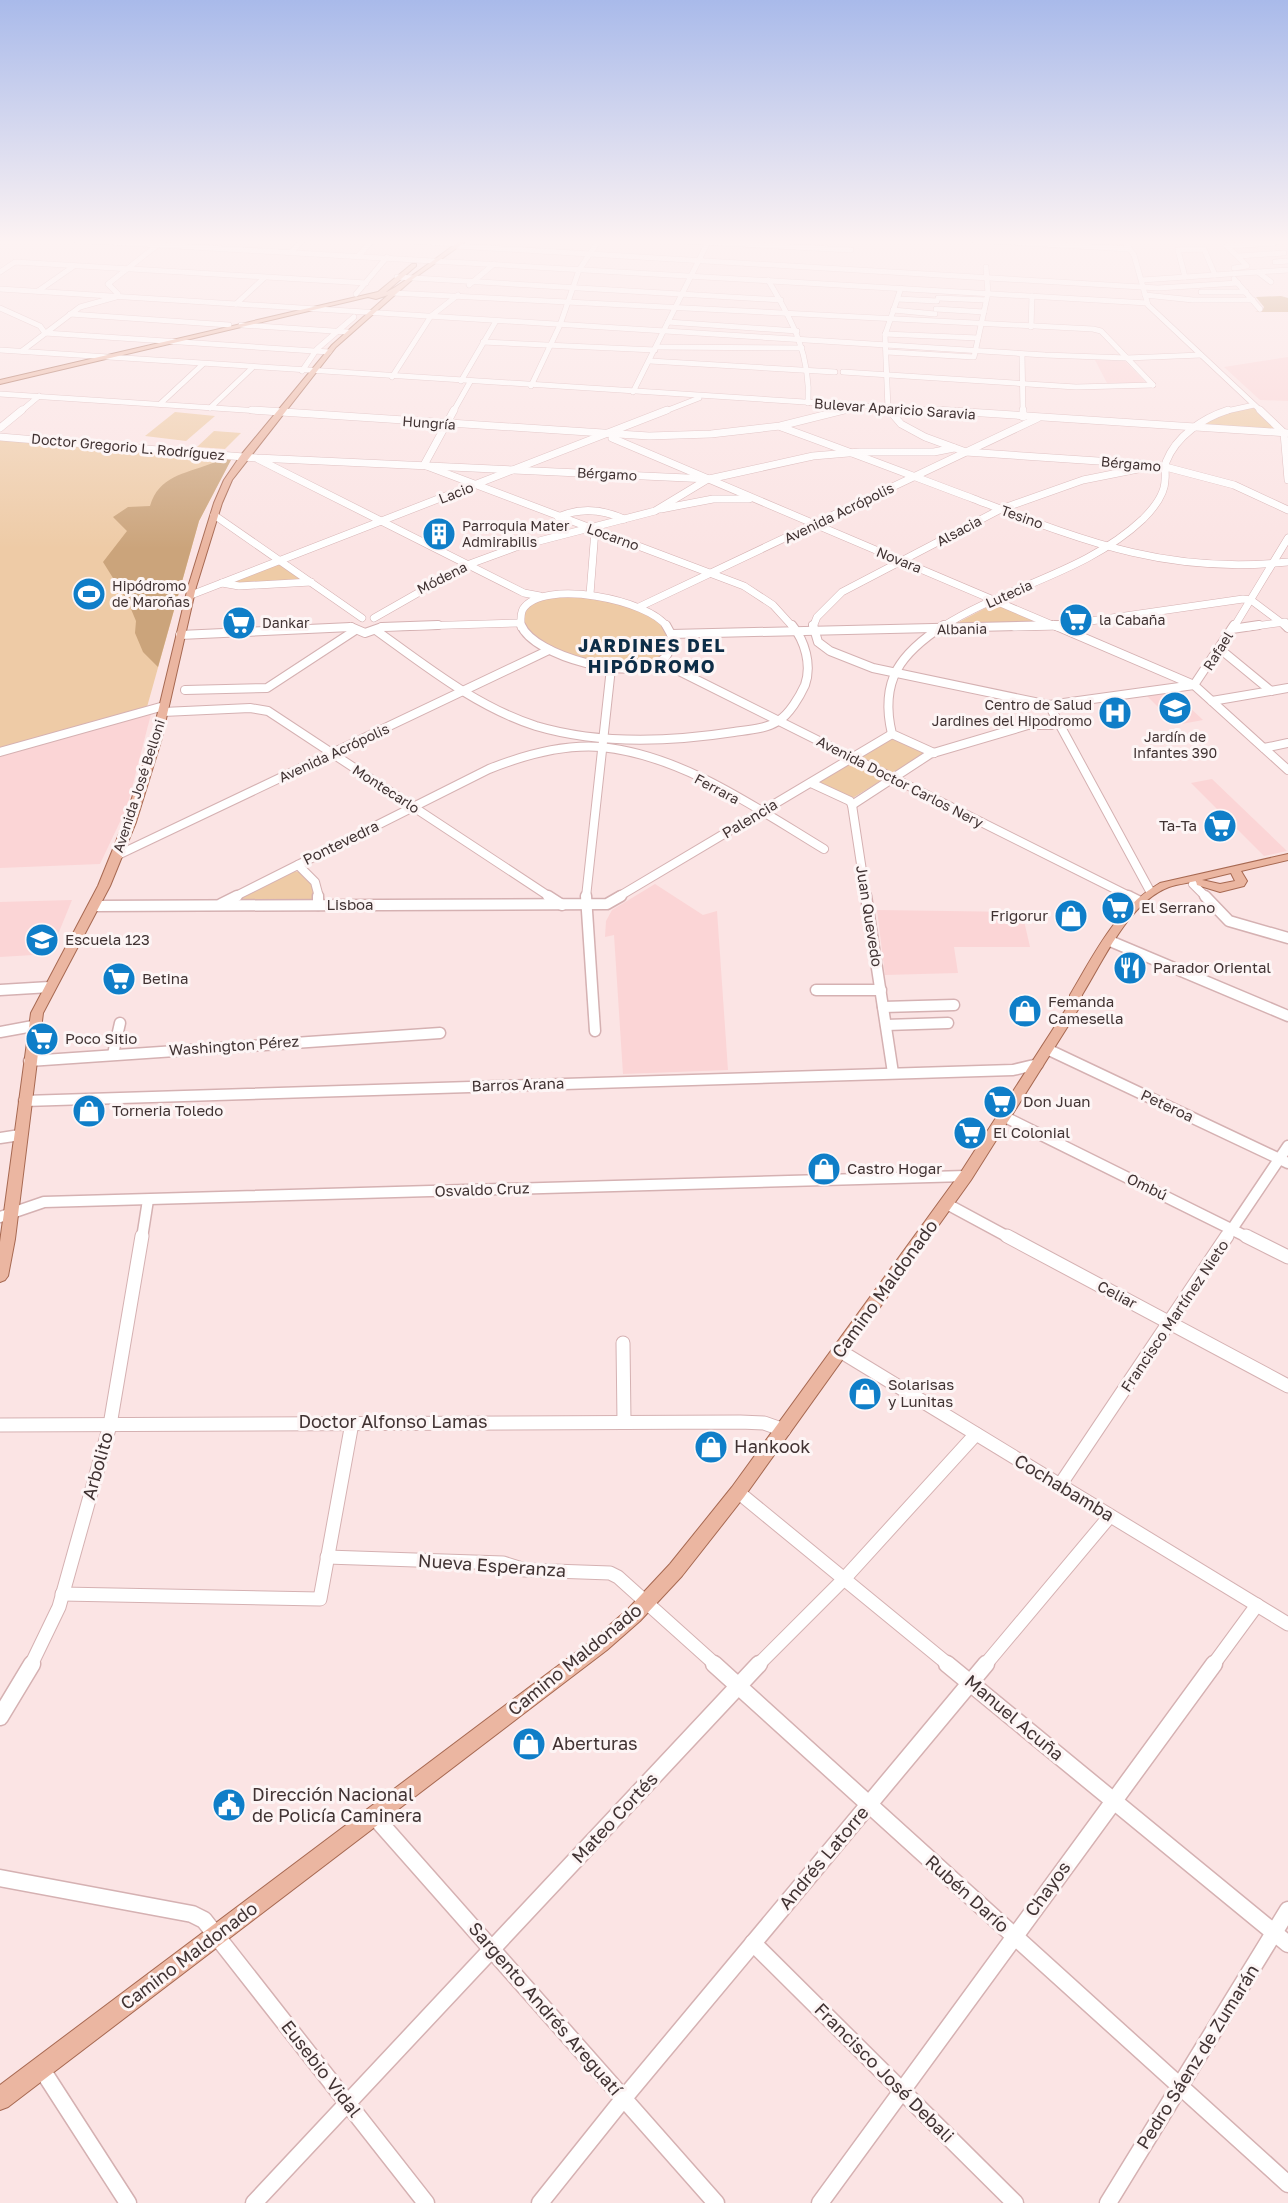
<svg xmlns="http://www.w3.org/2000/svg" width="1288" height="2203" viewBox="0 0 1288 2203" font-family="'Golos Text',sans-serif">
<rect width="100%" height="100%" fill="#fbe4e4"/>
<!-- built -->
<g fill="#fbd5d6">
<polygon points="1288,357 1288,401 1260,400 1224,367"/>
<polygon points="1095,360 1125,361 1146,383 1108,385"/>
<polygon points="1173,692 1203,720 1176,725 1147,696"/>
<polygon points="151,714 127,807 100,864 0,868 0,756"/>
<polygon points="1212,779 1287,851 1264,856 1191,783"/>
<polygon points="655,884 703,915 717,911 728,1070 623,1074 614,935 605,937 606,921 612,910"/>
<polygon points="72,900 50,954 0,957 0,902"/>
<polygon points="877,910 1022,912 1030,947 954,947 958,973 885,975"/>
</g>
<!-- green -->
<g fill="#eecba6">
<polygon points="1255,408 1278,430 1196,425 1235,409"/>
<polygon points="175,412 215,416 186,441 145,436"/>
<polygon points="214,431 241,433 225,449 197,447"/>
<polygon points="0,438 232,458 199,521 147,707 0,748"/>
<polygon points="279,564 304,580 237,584 233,581"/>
<path d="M553,595c32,3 118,5 115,53 -3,3 -6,8 -9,11 -26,19 -117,-3 -133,-30 -5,-7 -2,-15 0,-22z"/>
<polygon points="995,603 1040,622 955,624"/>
<polygon points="893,738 926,753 893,774 861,760 860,757"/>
<polygon points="853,761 884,779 851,799 817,782"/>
<polygon points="293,871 301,872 313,885 313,901 241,904 241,898"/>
</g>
<!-- forest -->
<g fill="#cba47b">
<polygon points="1281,296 1288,298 1288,312 1255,312 1262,311 1264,307 1256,297"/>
<path d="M232,458l-33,63 -41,146 -15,-15 -8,-19 1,-12 -8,-19 -25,-40 24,-31 -14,-14 15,-10 22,-1c9,-30 34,-32 60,-42 8,-3 13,-5 22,-6z"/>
</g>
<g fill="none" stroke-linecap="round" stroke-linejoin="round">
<!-- minor-far5 casing -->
<g stroke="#d5b1b2" stroke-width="6">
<g id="minor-far5">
<polyline points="75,240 1147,303"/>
<polyline points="395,240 459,244"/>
<polyline points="665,240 851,250"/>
<polyline points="973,240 1130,249"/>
<polyline points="1123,240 1134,255 1148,305 1262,412"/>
<polyline points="456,246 1158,288 1238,283"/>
<polyline points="1227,246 1247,266 1234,268"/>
<polyline points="1227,246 1274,243"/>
<polyline points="291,252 303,240"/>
<polyline points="359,255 373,240"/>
<polyline points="1238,256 1284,253"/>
<polyline points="1275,262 1288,261"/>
<polyline points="0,272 15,262 366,283"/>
<polyline points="1258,272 1271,282"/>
<polyline points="397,277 781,300"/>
<polyline points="1185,277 1178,250 1204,249 1215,275"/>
<polyline points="1234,279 1260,309"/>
<path d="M768,280c24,40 43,75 40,123"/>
<polyline points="1142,280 1288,270"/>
<polyline points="469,285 494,264"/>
<polyline points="0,289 1045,355 1127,358 1201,355"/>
<polyline points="38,291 74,266"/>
<polyline points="1201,292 1246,292"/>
<polyline points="393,293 1093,329 1101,331 1153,385"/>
<polyline points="356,294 387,257"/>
<polyline points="1145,295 1193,300 1253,300"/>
<polyline points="938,298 986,300"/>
<polyline points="898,299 937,301"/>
<polyline points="236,304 264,278"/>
<polyline points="0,308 40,326 45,333 329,352"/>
<polyline points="936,309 984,312"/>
<polyline points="893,310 935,314"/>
<polyline points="70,314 229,325"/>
<polyline points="668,322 797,331"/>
<polyline points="241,325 348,332"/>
<polyline points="1031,327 1032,296"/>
<polyline points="885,334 978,338"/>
<polyline points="483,342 655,350"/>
<polyline points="657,347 802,348"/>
<polyline points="0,350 960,412"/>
<polyline points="22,351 80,307 116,297 118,294 108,284 160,243"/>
<polyline points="887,352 974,357 988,293 986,267"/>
<polyline points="1022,354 1023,412"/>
<polyline points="650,361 835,372"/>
<polyline points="302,371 317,349 354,317"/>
<polyline points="843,372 1076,387 1153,385"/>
<polyline points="392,377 431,316 458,295"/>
<polyline points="461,381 496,321"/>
<polyline points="531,386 560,325 579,270 599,240"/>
<polyline points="633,392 709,240"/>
<polyline points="0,394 276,412"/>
<polyline points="160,404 203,364"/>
<polyline points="210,408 252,368"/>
<polyline points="20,412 39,396"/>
<polyline points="453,412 470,382"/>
<polyline points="663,412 699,398"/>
<polyline points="837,412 853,408"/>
<polyline points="890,412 888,409 885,335 901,288"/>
<polyline points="1222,412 1254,405"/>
</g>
</g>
<!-- minor-far4 casing -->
<g stroke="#d5b1b2" stroke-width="8">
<g id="minor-far4">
<polyline points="252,410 649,436 711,434 780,426 844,410"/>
<polyline points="454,410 424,465 744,586 773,605 793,627"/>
<polyline points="889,410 901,424 925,437 966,452 1143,464"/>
<polyline points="936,410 1288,433"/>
<polyline points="1023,410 1023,417"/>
<polyline points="1260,410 1284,433 1288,480"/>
<path d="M781,427c64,23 129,48 193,72 110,42 193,76 314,63"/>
<polyline points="0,428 22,410"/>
<polyline points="0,437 257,458 709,479 813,456 860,452 934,452 954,448"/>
<polyline points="612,438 1057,627"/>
<polyline points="258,459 524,593 540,596"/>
<polyline points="1158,465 1234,485 1288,510"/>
<polyline points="661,509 713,499 749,499"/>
<polyline points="214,515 362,618"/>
<path d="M558,517c23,-10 44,-8 66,2"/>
<polyline points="222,583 239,586 311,582"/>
<polyline points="590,594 595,530"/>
<polyline points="191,595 667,410"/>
<polyline points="639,607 1038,418"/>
<polyline points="374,618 467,565 516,547 655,511 708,479"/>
<polyline points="386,627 520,623"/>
<path d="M521,627c0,-6 -1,-13 2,-18 20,-31 127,-9 144,18"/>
<polyline points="813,627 817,617 842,592 1001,509 1083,480 1158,465"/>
<path d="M942,627c64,-41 144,-54 201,-108 10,-10 22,-24 22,-39 1,-7 -1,-12 1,-18 10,-26 37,-44 62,-52"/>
<polyline points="1014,627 1056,626 1243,599 1251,600 1287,627"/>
<polyline points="1234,627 1288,538"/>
<polyline points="1248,627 1285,622"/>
</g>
</g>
<!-- minor-far3 casing -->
<g stroke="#d5b1b2" stroke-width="10">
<g id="minor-far3">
<path d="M521,625c13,32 112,57 140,36 9,-6 9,-15 11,-25l-6,-11"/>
<polyline points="813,625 818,642 830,651 873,668 1049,705 1194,685"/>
<polyline points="1054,625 1194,685 1288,770"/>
<polyline points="1285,625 1288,628"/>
<polyline points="351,627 365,633 382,627"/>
<polyline points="382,627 438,625"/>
<polyline points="1232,629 1259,625"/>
<path d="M377,631c50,36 100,76 159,95 64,19 133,16 198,6 14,-2 32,-3 44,-11 11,-6 22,-25 27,-36 7,-20 0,-44 -13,-60"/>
<polyline points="671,634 1060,625"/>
<polyline points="180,635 351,627"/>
<polyline points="1220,649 1271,691"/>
<polyline points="661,662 1131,897"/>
<polyline points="1194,685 1234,625"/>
<polyline points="185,690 267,688 354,631"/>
<polyline points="1212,701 1288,688"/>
<polyline points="1049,705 1150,891"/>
<polyline points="163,712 250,708 268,711 550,897"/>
<polyline points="1264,748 1288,743"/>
<polyline points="0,752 164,706"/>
<path d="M934,753l-42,-19c-13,-54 9,-81 52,-109"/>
<polyline points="811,783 850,801 852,805 866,897"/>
<polyline points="852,805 930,754 1028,725 1051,725 1057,721"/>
<polyline points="118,855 549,650"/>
<polyline points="298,865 315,882 319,897"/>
<polyline points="1193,884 1206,897"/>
<path d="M234,897l255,-128c35,-14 74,-25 112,-22 81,8 155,61 223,102"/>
<polyline points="586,897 611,668"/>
<polyline points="618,897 892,734"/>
</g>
</g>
<!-- minor-far2 casing -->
<g stroke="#d5b1b2" stroke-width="13">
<g id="minor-far2">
<polyline points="548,896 562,905"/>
<polyline points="586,896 595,1031"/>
<polyline points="866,896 893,1073"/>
<polyline points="1128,896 1138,901"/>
<polyline points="1205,896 1229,921 1288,938"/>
<polyline points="221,904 237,896"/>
<polyline points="318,905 318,896"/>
<polyline points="94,906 607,904 621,896"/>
<polyline points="1110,941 1288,1016"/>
<polyline points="0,990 50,987"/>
<polyline points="816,990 881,990"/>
<polyline points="883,1007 954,1005"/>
<polyline points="886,1025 948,1023"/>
<polyline points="0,1032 33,1026"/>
<polyline points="1047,1049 1288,1163"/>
<polyline points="113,1054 120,1023"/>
<polyline points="29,1061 440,1033"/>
<polyline points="24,1101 1013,1070 1038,1064"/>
<polyline points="1005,1117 1249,1238"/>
<polyline points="0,1138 20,1135"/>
<polyline points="947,1204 1010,1238"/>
<polyline points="0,1217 44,1202 966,1176"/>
<polyline points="142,1238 148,1200"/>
<polyline points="1226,1238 1288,1146"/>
</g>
</g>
<!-- minor-far1 casing -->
<g stroke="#d5b1b2" stroke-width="15">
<g id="minor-far1">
<polyline points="1007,1236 1288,1386"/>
<polyline points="1246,1236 1288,1257"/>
<polyline points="623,1343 624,1421"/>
<polyline points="840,1351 1288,1624"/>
<polyline points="0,1425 740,1422 764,1423 784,1430"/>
<polyline points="1060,1485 1227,1236"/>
<polyline points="738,1492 949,1665"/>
<polyline points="327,1557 503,1563 525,1570 610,1573 618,1577 716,1665"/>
<polyline points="62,1594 320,1599 352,1423"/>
<polyline points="31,1665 59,1607 110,1425 142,1236"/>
<polyline points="758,1665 844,1579 976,1434"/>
<polyline points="985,1665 1110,1516"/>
<polyline points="1213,1665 1257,1605"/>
</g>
</g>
<!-- minor casing -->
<g stroke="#d5b1b2" stroke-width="19">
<g id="minor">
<polyline points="714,1664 1288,2184"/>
<polyline points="947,1664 1288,1944"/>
<polyline points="0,1717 32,1664"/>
<polyline points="374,1816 716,2203"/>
<polyline points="0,1878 192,1914 204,1920 426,2203"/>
<polyline points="753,1943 1015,2203"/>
<polyline points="41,2068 128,2203"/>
<polyline points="254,2203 759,1664"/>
<polyline points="540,2203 624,2098 986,1664"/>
<polyline points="820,2203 1214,1664"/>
<polyline points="1108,2203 1288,1910"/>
</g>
</g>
<!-- major casing -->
<g stroke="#a76952" stroke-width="2">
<g id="major">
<path d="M461,240h7l-55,39 -77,68 -104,133 -10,23 -26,84 -35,154 -25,81 -26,64 -67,127 -28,226 -7,37 -3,4 -5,2v-40l31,-229 67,-127 26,-64 27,-81 37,-154 26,-84 10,-23 17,-25 91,-110 56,-50 -12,4 -8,-2 -368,87v-4l378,-88 34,-28h4v2l-30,26c7,-1 64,-44 75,-52z"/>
<path d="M1288,854v6l-47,11 6,10 -3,5 -24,6 -23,-7 -1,-4c-8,2 -18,3 -27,6 -40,15 -66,74 -87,108v8l-14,23 -97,154 -227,317 -62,79 -42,45 -33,29 -599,457 -8,3v-25l595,-447 33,-29 42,-45 62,-77 229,-315 96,-149 13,-20v-8c25,-42 46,-87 90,-112zM1231,873l4,8 -15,3 -18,-4z"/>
</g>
</g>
<!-- minor-far5 -->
<use href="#minor-far5" stroke="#fff" stroke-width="5"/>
<!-- minor-far4 -->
<use href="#minor-far4" stroke="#fff" stroke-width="7"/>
<!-- minor-far3 -->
<use href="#minor-far3" stroke="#fff" stroke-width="8"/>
<!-- minor-far2 -->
<use href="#minor-far2" stroke="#fff" stroke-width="10"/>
<!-- minor-far1 -->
<use href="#minor-far1" stroke="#fff" stroke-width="13"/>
<!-- minor -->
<use href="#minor" stroke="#fff" stroke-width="16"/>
<!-- major -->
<use href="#major" fill="#ebb6a1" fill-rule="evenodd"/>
</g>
<!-- sky -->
<linearGradient id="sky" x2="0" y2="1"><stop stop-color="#a9baea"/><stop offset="0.44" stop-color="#fdf3f3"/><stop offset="1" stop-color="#fdf3f3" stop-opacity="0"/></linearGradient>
<rect width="1288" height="549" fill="url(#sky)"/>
<!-- icons -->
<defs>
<g id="building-disc" transform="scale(1.725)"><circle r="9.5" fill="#0f7ec8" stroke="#fdf5f5"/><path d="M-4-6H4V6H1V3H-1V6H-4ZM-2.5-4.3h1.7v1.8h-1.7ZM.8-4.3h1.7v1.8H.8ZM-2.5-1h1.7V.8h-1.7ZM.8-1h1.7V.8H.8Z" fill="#fff"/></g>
<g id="stadium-disc" transform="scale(1.725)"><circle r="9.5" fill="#0f7ec8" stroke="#fdf5f5"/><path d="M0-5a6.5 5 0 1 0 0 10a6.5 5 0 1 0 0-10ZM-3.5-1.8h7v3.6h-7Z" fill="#fff"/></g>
<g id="supermarket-disc" transform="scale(1.725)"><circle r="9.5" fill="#0f7ec8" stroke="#fdf5f5"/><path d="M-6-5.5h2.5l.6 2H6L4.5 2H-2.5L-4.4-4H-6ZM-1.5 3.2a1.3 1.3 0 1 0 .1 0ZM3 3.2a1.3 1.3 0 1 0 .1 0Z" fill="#fff"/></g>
<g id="school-disc" transform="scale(1.725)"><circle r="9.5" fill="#0f7ec8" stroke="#fdf5f5"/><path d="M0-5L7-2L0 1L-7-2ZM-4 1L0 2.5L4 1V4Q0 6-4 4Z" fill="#fff"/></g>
<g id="hospital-disc" transform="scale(1.725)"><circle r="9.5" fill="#0f7ec8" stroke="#fdf5f5"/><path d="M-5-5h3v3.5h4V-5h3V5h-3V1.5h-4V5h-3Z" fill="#fff"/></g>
<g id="shop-disc" transform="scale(1.725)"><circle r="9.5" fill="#0f7ec8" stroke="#fdf5f5"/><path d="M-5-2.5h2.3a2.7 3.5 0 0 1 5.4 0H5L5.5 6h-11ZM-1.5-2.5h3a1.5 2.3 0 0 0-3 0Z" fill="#fff"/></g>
<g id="restaurant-disc" transform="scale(1.725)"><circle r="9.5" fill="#0f7ec8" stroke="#fdf5f5"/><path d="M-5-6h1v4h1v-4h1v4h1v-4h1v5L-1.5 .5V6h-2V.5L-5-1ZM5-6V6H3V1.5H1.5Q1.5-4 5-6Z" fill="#fff"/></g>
<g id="civic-disc" transform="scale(1.725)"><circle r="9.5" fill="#0f7ec8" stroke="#fdf5f5"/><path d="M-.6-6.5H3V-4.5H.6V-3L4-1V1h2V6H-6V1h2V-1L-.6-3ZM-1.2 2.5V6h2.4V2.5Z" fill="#fff"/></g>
</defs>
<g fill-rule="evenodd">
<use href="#building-disc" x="439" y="534"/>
<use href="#stadium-disc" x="89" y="594"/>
<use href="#supermarket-disc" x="1076" y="620"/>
<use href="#supermarket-disc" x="239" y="623"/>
<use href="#school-disc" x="1175" y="708"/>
<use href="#hospital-disc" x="1115" y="713"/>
<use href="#supermarket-disc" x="1220" y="826"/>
<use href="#supermarket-disc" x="1118" y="908"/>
<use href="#shop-disc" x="1071" y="916"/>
<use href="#school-disc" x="42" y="940"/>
<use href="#restaurant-disc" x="1130" y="968"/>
<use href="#supermarket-disc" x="119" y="979"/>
<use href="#shop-disc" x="1025" y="1011"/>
<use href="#supermarket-disc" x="42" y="1039"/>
<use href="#supermarket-disc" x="1000" y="1102"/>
<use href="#shop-disc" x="89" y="1111"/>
<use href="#supermarket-disc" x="970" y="1133"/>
<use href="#shop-disc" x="824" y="1169"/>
<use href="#shop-disc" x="865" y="1394"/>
<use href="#shop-disc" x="711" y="1447"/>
<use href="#shop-disc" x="529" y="1744"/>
<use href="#civic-disc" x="229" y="1805"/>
</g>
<g text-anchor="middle" stroke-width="6" stroke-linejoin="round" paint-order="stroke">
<!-- far-street labels -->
<g font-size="14" fill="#413333" stroke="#fdf5f5">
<text transform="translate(895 409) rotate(4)" y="5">Bulevar Aparicio Saravia</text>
<text transform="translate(429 423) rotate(4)" y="5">Hungría</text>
<text transform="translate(128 447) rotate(5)" y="5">Doctor Gregorio L. Rodríguez</text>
<text transform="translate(1131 464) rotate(5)" y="5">Bérgamo</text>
<text transform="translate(607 474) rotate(3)" y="5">Bérgamo</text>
<text transform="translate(456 493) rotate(-21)" y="5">Lacio</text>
<text transform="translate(839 513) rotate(-26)" y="5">Avenida Acrópolis</text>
<text transform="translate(1022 517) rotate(20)" y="5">Tesino</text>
<text transform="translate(959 531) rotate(-28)" y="5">Alsacia</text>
<text transform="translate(613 537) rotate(20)" y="5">Locarno</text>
<text transform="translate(899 560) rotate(22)" y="5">Novara</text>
<text transform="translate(442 578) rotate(-27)" y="5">Módena</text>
<text transform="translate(1009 594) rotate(-24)" y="5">Lutecia</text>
<text transform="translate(962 629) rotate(-1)" y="5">Albania</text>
<text transform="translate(1218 651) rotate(-58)" y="5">Rafael</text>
<text transform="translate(334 753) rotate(-25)" y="5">Avenida Acrópolis</text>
<text transform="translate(900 782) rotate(27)" y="5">Avenida Doctor Carlos Nery</text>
<text transform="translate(139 786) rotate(-72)" y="5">Avenida José Belloni</text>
<text transform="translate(386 789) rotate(33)" y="5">Montecarlo</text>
<text transform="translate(717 789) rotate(28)" y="5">Ferrara</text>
</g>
<!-- far-poi labels -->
<g font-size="14" fill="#413333" stroke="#fdf5f5" text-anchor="start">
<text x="462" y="531">Parroquia Mater<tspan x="462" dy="16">Admirabilis</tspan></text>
<text x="112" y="591">Hipódromo<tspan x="112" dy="16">de Maroñas</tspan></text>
<text x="1099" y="625">la Cabaña</text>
<text x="262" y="628">Dankar</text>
<text x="1092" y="710" text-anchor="end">Centro de Salud<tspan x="1092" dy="16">Jardines del Hipodromo</tspan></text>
<text x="1175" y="742" text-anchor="middle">Jardín de<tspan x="1175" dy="16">Infantes 390</tspan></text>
</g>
<!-- street labels -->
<g font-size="15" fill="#413333" stroke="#fdf5f5">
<text transform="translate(750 819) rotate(-31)" y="5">Palencia</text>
<text transform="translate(341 843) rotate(-26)" y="5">Pontevedra</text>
<text x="350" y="910">Lisboa</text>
<text transform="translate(869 916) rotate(81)" y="5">Juan Quevedo</text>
<text transform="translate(234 1046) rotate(-4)" y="5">Washington Pérez</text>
<text transform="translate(518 1085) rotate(-2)" y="5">Barros Arana</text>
<text transform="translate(1167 1106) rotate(25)" y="5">Peteroa</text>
<text transform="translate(1147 1187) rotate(26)" y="5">Ombú</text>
<text transform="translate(482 1190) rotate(-2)" y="5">Osvaldo Cruz</text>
<text transform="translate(1117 1295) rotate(28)" y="5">Celiar</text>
<text transform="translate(1175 1316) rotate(-56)" y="5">Francisco Martínez Nieto</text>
</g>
<!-- poi labels -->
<g font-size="15" fill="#413333" stroke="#fdf5f5" text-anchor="start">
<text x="1197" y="831" text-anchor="end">Ta-Ta</text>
<text x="1141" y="913">El Serrano</text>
<text x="1048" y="921" text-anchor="end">Frigorur</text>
<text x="65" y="945">Escuela 123</text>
<text x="1153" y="973">Parador Oriental</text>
<text x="142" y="984">Betina</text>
<text x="1048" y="1007">Femanda<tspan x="1048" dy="17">Camesella</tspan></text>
<text x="65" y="1044">Poco Sitio</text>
<text x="1023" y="1107">Don Juan</text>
<text x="112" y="1116">Torneria Toledo</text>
<text x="993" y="1138">El Colonial</text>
<text x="847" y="1174">Castro Hogar</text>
<text x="888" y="1390">Solarisas<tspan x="888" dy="17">y Lunitas</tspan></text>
</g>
<!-- far-district labels -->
<g font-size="18" font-weight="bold" letter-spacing="1.5" fill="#0d2d47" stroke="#fdf5f5">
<text x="652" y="652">JARDINES DEL<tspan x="652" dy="21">HIPÓDROMO</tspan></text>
</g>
<!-- near-street labels -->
<g font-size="18" fill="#413333" stroke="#fdf5f5">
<text transform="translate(885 1289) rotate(-54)" y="6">Camino Maldonado</text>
<text x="393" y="1428">Doctor Alfonso Lamas</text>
<text transform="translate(98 1466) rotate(-74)" y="6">Arbolito</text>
<text transform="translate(1064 1488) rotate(31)" y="6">Cochabamba</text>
<text transform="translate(492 1566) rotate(4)" y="6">Nueva Esperanza</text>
<text transform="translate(575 1660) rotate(-39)" y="6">Camino Maldonado</text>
<text transform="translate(1014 1718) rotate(40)" y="6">Manuel Acuña</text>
<text transform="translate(615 1818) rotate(-47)" y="6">Mateo Cortés</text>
<text transform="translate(824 1858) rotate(-50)" y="6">Andrés Latorre</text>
<text transform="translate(1048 1889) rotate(-54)" y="6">Chayos</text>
<text transform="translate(967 1894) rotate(42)" y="6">Rubén Darío</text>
<text transform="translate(189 1956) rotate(-37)" y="6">Camino Maldonado</text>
<text transform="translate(545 2009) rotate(49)" y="6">Sargento Andrés Areguatí</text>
<text transform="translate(1198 2057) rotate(-58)" y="6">Pedro Sáenz de Zumarán</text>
<text transform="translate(321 2069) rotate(52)" y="6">Eusebio Vidal</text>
<text transform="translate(884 2073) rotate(45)" y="6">Francisco José Debali</text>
</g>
<!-- near-poi labels -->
<g font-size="18" fill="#413333" stroke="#fdf5f5" text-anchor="start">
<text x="734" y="1453">Hankook</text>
<text x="552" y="1750">Aberturas</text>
<text x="252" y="1801">Dirección Nacional<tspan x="252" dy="21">de Policía Caminera</tspan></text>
</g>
</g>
</svg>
